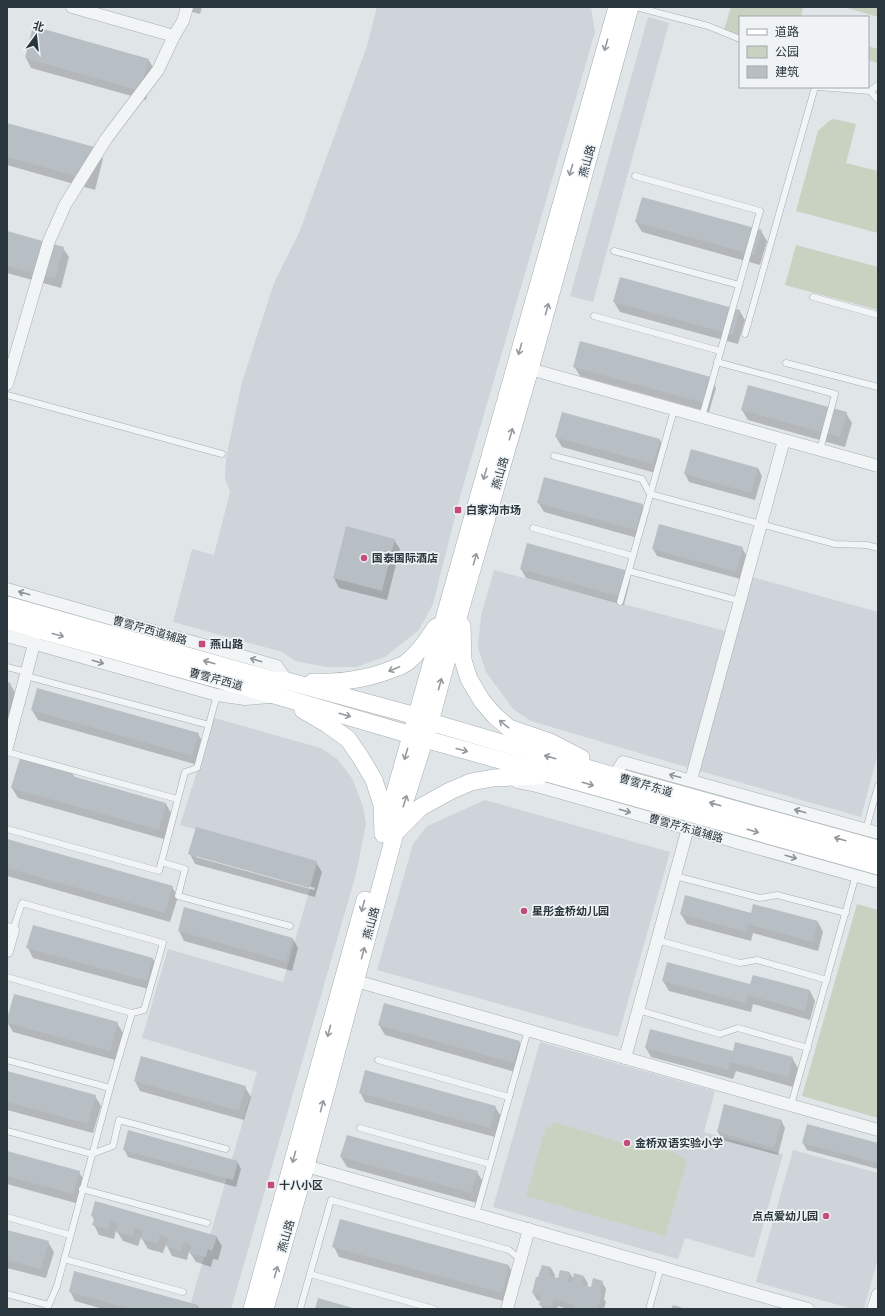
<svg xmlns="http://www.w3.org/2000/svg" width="885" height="1316" viewBox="0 0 885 1316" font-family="'Sofia Sans Condensed','Noto Sans SC',sans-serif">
<rect width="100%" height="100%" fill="#e0e5e8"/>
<!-- built -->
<g fill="#ced4da">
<polygon points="377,7 591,7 595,32 460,497 433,604 419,630 385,657 356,667 327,667 295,661 282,652 173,622 192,549 214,555 230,492 225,478 226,458 242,382 274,283 299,233 367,46"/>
<polygon points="648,17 669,23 593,302 570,296"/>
<polygon points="494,570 737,634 752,577 878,612 878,753 861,817 700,771 531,721 513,709 486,672 478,648 481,616"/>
<polygon points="214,718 321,748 337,759 352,778 363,806 366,824 356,874 231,1309 189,1309 257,1072 142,1038 168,949 283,982 317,864 180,825"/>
<polygon points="485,800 670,852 618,1037 377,970 413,844 427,826"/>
<polygon points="540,1042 715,1091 704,1132 783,1154 754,1258 685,1238 678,1259 493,1207"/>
<polygon points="793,1150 878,1173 878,1258 864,1309 853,1309 756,1282"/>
</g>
<!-- green -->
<g fill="#c9d1c1">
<polygon points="731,7 803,7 801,17 740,17 740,35 724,30"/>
<polygon points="844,7 878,7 878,17"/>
<polygon points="868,46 878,49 878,63 868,60"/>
<polygon points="834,119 856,124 846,163 878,171 878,233 796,211 818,131 829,121"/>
<polygon points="796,245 878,267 878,310 785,285"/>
<polygon points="857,904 878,910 878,1118 802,1096"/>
<polygon points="553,1122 644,1149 646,1144 673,1152 687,1160 665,1236 526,1196 546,1127 551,1128"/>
</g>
<!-- shadow -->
<g fill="#0003" fill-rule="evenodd">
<polygon points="175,7 202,7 200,14"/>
<polygon points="34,28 148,59 154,69 146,100 31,68 26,58"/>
<polygon points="7,124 98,149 103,159 95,190 7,165"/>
<polygon points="636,222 761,231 767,241 760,265 642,232"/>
<polygon points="7,232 63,248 69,257 61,288 7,273"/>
<polygon points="614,302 739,310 745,320 738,344 620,312"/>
<polygon points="574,366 710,378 716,388 709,412 580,376"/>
<polygon points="742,410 846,413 852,423 845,447 748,420"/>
<polygon points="556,437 660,440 665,450 659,474 562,447"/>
<polygon points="758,468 762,476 755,500 689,482 685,474"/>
<polygon points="538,502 642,505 648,515 641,539 544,512"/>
<polygon points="394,540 400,549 387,600 339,588 334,578"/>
<polygon points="742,548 746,555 740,579 657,556 653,549"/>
<polygon points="521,569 625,571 630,581 624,605 526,578"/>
<polygon points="7,683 10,684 16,694 10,716 7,715"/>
<polygon points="32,710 198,734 204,744 198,765 38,720"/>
<polygon points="72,773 75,778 166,804 171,813 164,839 18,798 12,788"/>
<polygon points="7,840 172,887 178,897 170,922 7,876"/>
<path d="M190,854l126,8 6,10 -7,25 -120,-33zM196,855l119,33 -1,2 -118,-33z"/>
<polygon points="681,914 751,914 818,922 823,932 818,951 753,933 751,941 687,924"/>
<polygon points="179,931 293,939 298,948 292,971 184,941"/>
<polygon points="28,948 153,959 158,969 152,990 33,958"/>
<polygon points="753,976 810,991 815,1001 810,1020 753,1004 751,1012 669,991 663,981 751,985"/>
<polygon points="7,1022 117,1023 123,1033 115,1060 13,1032"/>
<polygon points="379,1025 519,1042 525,1052 519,1073 385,1035"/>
<polygon points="646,1048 734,1052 792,1058 798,1068 793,1087 736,1071 733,1079 651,1057"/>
<polygon points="7,1072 95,1096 101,1106 93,1133 7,1110"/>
<polygon points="135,1081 245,1087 251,1097 244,1120 140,1091"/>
<polygon points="360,1092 495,1107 501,1116 495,1137 365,1102"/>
<polygon points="781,1120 785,1128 778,1155 722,1140 718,1132"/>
<polygon points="803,1143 878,1144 878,1169 807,1150"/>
<polygon points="124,1149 237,1161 241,1169 236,1187 128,1157"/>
<polygon points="7,1152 79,1172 85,1182 79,1204 7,1184"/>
<polygon points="341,1157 477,1172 483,1182 477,1203 347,1167"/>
<polygon points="92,1216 216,1236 222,1246 218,1260 213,1259 211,1267 196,1262 189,1251 187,1260 172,1256 166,1244 163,1253 148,1249 141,1237 138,1246 123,1241 116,1230 114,1239 99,1235 94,1225 95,1221"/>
<polygon points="341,1221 509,1266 514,1276 507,1302 339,1257 334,1247"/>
<polygon points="7,1231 48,1242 54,1252 46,1278 7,1268"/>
<polygon points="551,1268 555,1275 554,1278 559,1279 570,1273 574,1280 584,1277 588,1284 587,1287 591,1288 602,1282 606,1289 604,1299 606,1302 604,1309 568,1309 558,1306 557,1309 543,1309 540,1304 541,1302 537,1300 533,1293"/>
<polygon points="70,1291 198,1306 199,1309 103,1309 75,1301"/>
</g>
<!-- building -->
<g fill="#b7bfc4">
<polygon points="33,26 149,59 140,91 25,58"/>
<polygon points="7,123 98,148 90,180 7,157"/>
<polygon points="642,197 762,230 754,255 635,222"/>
<polygon points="7,231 64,247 55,279 7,266"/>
<polygon points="620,277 740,310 733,335 613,302"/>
<polygon points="580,341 711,377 704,403 573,367"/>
<polygon points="748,385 847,412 840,437 741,410"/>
<polygon points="562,412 660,439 653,464 555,437"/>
<polygon points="691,449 758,468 751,493 684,474"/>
<polygon points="544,477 643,504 636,530 537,503"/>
<polygon points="659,524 743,547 736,572 652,549"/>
<polygon points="346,526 395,539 382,591 333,578"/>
<polygon points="527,543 625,570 618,596 520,569"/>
<polygon points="7,682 11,683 7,696"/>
<polygon points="37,688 199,733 192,756 31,710"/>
<polygon points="20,758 73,773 72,776 166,803 159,830 11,788"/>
<polygon points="196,827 317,861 309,888 188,854"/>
<polygon points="7,839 173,886 165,913 7,868"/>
<polygon points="685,895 751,913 753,904 818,921 813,942 748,924 746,932 680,914"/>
<polygon points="184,907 293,938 286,962 178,931"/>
<polygon points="33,925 153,958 147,981 26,948"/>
<polygon points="667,962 750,984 753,975 810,990 805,1011 748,995 745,1003 662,981"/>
<polygon points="14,994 118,1022 110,1051 7,1023 7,1019"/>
<polygon points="384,1003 520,1041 514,1063 378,1025"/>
<polygon points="650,1029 733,1051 735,1042 793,1057 788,1077 730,1062 728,1070 645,1048"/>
<polygon points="141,1056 246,1086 239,1111 134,1081"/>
<polygon points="365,1070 496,1106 490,1128 359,1093"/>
<polygon points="7,1071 96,1095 88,1124 7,1102"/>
<polygon points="724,1104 782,1120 774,1148 717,1132"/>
<polygon points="807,1124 878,1143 878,1163 802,1143"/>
<polygon points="128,1130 238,1161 233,1180 123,1150"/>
<polygon points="347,1135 478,1171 471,1193 340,1157"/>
<polygon points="7,1151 80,1171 73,1194 7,1176"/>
<polygon points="95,1201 217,1236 212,1251 208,1249 206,1257 189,1253 191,1245 184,1242 181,1251 166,1246 168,1238 160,1235 158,1244 141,1239 143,1231 135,1228 133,1236 116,1232 118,1223 110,1221 108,1229 92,1225 95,1217 91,1216"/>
<polygon points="340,1219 509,1265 502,1293 332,1247"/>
<polygon points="7,1230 49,1241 41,1269 7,1260"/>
<polygon points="542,1265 551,1267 549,1276 558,1278 560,1270 570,1272 568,1281 572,1282 574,1273 584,1276 582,1285 591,1287 593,1278 603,1281 600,1294 602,1294 598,1309 586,1308 586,1309 573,1309 574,1305 554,1299 551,1308 539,1305 541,1296 532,1293 536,1277 538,1277"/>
<polygon points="74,1271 198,1305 197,1309 131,1309 69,1292"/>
<polygon points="318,1298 356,1309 315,1309"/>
<polygon points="673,1305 686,1309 671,1309"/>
</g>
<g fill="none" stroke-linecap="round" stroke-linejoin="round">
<!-- lane casing -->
<g stroke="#a6adb2" stroke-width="7">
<g id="lane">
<polyline points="636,7 708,26 740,39"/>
<polyline points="878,85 870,91 878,100"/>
<polyline points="819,87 870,91"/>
<polyline points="635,176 760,211 702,417"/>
<polyline points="614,251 739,285"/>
<polyline points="813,297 878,315"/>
<polyline points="594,316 720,351"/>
<polyline points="745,334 815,87"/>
<polyline points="717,362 835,394 820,450"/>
<polyline points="786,363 878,387"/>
<polyline points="7,395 222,454"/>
<polyline points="554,456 642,479 650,494 835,544 867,545 878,548"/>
<polyline points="533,528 633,556"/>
<polyline points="629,571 740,601"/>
<polyline points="620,602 674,410"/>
<polyline points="7,667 27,672"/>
<polyline points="26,676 209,725"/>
<polyline points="7,752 177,799"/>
<polyline points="7,829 159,871 185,772 197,768 217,695"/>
<polyline points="866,829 878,786"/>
<polyline points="161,862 185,869 178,896 290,926"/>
<polyline points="675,876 760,898 777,895 846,913"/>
<polyline points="13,930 22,903 163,943 144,1010 132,1013"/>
<polyline points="657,940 740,963 757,960 827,980"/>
<polyline points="7,977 132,1013 110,1088 57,1286 47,1309"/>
<polyline points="638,1010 720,1034 738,1028 808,1048"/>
<polyline points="7,1060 110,1088"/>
<polyline points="378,1060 509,1097"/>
<polyline points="791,1105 856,875"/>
<polyline points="360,1128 490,1164"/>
<polyline points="7,1131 92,1154 113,1146 119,1120 226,1149"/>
<polyline points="82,1189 207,1223"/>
<polyline points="476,1214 528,1030"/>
<polyline points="7,1217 70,1235"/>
<polyline points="64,1259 183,1292"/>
<polyline points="310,1274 434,1309"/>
<polyline points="7,1294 48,1305"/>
<polyline points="300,1309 331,1200 509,1250 520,1259"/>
<polyline points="649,1309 661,1267"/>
</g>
</g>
<!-- street casing -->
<g stroke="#a6adb2" stroke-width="13">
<g id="street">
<polyline points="72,7 174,36"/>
<polyline points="530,369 878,466"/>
<polyline points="7,384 49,241 65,205 106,139 158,70 174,36 183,21 187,7"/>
<polyline points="7,589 277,666 287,681"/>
<polyline points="7,636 217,695 245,699 271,697"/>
<polyline points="7,747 34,644 34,636"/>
<polyline points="614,776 623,762 878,833"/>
<polyline points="691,780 784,440"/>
<polyline points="517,782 533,785 878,882"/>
<polyline points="7,929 13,930 7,951"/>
<polyline points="356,981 878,1130"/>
<polyline points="625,1058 688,828"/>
<polyline points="306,1166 808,1309"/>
<polyline points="507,1309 529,1229"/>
<polyline points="873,1309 878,1294"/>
</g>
</g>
<!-- secondary casing -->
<g stroke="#a6adb2" stroke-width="18">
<g id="secondary">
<polyline points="7,605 273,680 287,681 416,716 430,722 614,776 878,849"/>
<polyline points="7,621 278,696 425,739 878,866"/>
<polyline points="462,626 463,660 469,679 482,701 495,716 509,728 550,742 581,758"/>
<path d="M313,682c28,1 56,-3 82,-14 4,-1 8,-3 11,-5 13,-10 21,-23 30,-36"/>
<polyline points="303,710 327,724 348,739 361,758 374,780 382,805 383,834"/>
<polyline points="388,817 617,7"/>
<polyline points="398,830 421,807 450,791 471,782 493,778 539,776"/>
<polyline points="252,1309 365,900"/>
<polyline points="265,1309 306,1166 395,833 430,722 462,604 530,369 630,7"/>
</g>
</g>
<!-- lane -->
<use href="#lane" stroke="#f2f5f6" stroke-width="6"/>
<!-- street -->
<use href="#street" stroke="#f2f5f6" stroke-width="12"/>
<!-- secondary -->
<use href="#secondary" stroke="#fff" stroke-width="17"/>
</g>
<!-- one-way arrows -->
<defs><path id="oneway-shaft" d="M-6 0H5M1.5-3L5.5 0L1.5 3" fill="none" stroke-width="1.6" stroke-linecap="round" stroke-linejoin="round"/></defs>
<g stroke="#949a9e">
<use href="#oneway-shaft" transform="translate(606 45) rotate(106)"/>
<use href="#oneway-shaft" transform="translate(571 170) rotate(106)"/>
<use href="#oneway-shaft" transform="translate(547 309) rotate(-75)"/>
<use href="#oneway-shaft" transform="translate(520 349) rotate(106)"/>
<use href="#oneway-shaft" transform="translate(511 434) rotate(-74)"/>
<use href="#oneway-shaft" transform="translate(485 474) rotate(106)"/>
<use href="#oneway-shaft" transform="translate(475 559) rotate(-74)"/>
<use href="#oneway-shaft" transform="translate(58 635) rotate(15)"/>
<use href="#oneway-shaft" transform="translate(209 662) rotate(-164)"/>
<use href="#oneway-shaft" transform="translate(394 669) rotate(157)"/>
<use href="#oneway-shaft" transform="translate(440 684) rotate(-75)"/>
<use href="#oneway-shaft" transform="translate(345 715) rotate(16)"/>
<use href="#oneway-shaft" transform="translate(504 724) rotate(-141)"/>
<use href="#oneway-shaft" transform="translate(462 750) rotate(15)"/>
<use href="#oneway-shaft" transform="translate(406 754) rotate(106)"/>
<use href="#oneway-shaft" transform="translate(550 757) rotate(-164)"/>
<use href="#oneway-shaft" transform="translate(588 784) rotate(16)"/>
<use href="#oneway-shaft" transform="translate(405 801) rotate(-72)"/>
<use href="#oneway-shaft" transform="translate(715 804) rotate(-164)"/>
<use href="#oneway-shaft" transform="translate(753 831) rotate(16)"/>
<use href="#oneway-shaft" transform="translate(840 839) rotate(-164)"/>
<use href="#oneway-shaft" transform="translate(363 906) rotate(105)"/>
<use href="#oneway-shaft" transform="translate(363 953) rotate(-75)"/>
<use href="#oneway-shaft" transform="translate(329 1031) rotate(105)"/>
<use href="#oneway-shaft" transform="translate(322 1106) rotate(-75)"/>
<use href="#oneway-shaft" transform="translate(294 1157) rotate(105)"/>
<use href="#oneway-shaft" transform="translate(276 1272) rotate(-74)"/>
</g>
<g stroke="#8e969a">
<use href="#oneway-shaft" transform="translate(24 593) rotate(-164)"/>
<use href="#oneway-shaft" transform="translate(256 660) rotate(-164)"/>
<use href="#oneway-shaft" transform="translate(98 662) rotate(16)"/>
<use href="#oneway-shaft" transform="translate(675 776) rotate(-165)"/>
<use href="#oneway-shaft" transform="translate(625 811) rotate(16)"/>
<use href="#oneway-shaft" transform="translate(800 811) rotate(-164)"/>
<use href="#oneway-shaft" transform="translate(791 857) rotate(16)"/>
</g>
<!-- markers -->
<g fill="#c54c7a" stroke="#eff3f5" stroke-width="1.5">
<rect x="454" y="506" width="8" height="8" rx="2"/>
<circle cx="364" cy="558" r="4"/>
<rect x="198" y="640" width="8" height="8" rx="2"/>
<circle cx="524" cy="911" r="4"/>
<circle cx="627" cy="1143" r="4"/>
<rect x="267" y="1181" width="8" height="8" rx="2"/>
<circle cx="826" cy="1216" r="4"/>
</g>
<g text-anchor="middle" stroke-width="3.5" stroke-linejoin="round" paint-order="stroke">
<!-- street labels -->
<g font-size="11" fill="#2a363e" stroke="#eff3f5">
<text transform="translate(587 161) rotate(-75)" y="4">燕山路</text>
<text transform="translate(500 473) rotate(-74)" y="4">燕山路</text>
<text transform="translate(150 630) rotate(16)" y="4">曹雪芹西道辅路</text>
<text transform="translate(216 679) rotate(15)" y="4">曹雪芹西道</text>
<text transform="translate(646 785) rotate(16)" y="4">曹雪芹东道</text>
<text transform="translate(686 828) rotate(16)" y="4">曹雪芹东道辅路</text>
<text transform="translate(371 923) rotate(-75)" y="4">燕山路</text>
<text transform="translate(286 1236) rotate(-74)" y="4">燕山路</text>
</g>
<!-- poi labels -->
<g font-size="11" font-weight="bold" fill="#2a363e" stroke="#eff3f5" text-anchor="start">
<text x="466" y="514">白家沟市场</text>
<text x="372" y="562">国泰国际酒店</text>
<text x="210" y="648">燕山路</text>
<text x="532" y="915">星彤金桥幼儿园</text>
<text x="635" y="1147">金桥双语实验小学</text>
<text x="279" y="1189">十八小区</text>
<text x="818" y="1220" text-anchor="end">点点爱幼儿园</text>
</g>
</g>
<!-- border -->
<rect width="885" height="1316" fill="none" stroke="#2a363e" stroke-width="16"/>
<!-- legend -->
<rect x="739" y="16" width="130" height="72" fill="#eff3f5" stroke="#a0a7ac"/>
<rect x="747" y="29" width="20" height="6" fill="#ffffff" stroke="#a0a7ac"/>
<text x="775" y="36" font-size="12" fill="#2a363e">道路</text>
<rect x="747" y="46" width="20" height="12" fill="#c9d1c1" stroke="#a0a7ac"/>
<text x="775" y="56" font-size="12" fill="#2a363e">公园</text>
<rect x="747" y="66" width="20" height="12" fill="#b7bfc4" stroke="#a0a7ac"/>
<text x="775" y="76" font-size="12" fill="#2a363e">建筑</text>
<!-- north arrow -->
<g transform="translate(36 36) rotate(15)" stroke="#eff3f5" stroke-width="3" paint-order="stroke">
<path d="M0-3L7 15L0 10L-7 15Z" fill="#2a363e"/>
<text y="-6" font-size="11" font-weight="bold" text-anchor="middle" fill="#2a363e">北</text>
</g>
</svg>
